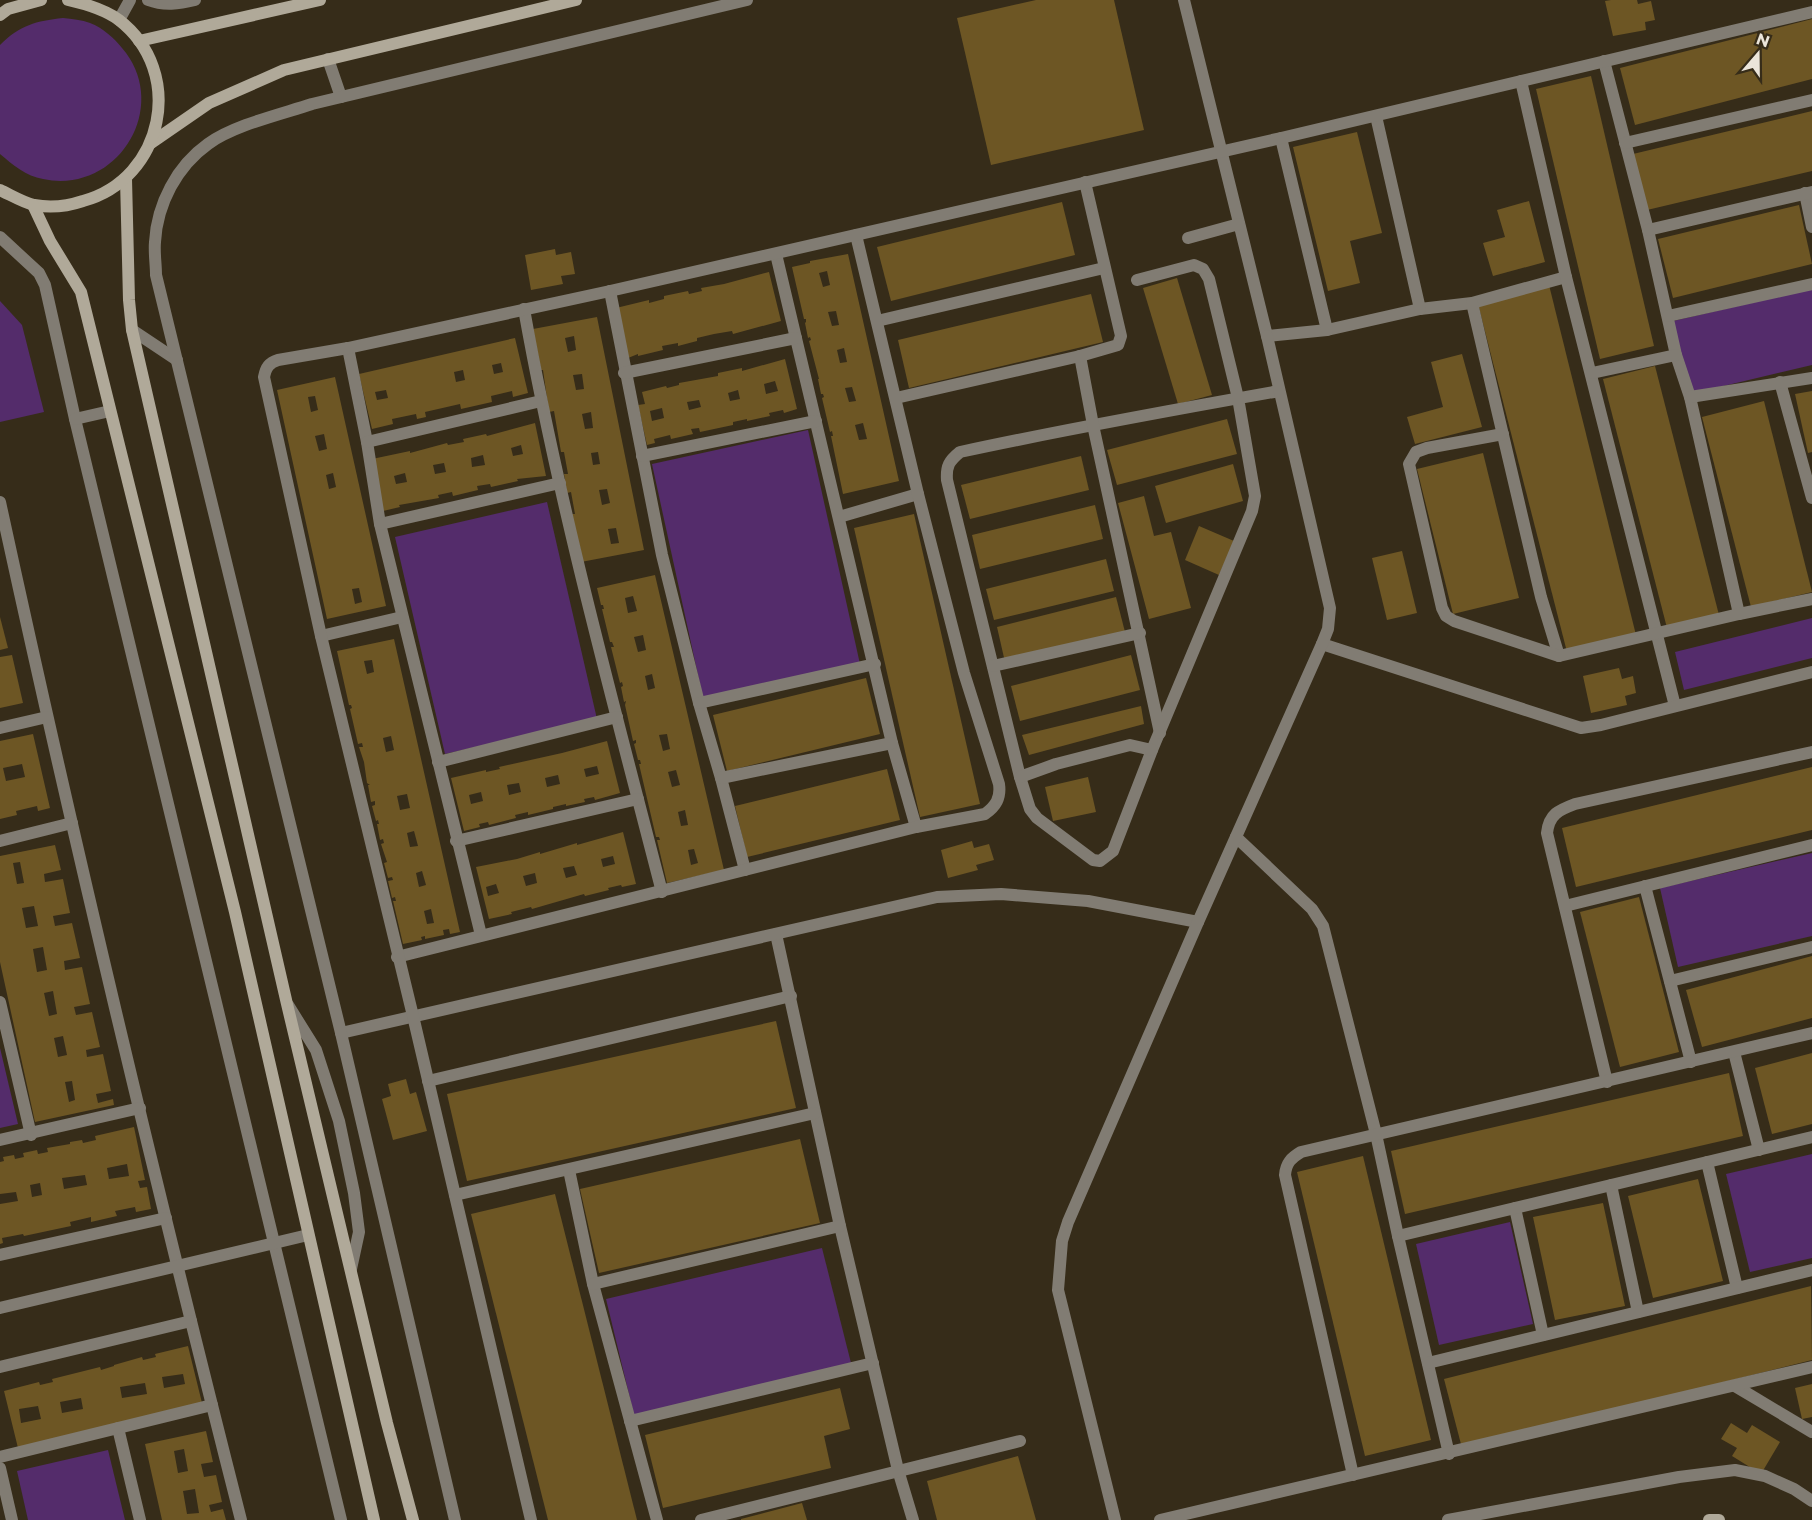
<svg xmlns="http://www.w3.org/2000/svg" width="1812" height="1520" viewBox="0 0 1812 1520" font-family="Montserrat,sans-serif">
<rect width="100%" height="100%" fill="#362c19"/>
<!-- green -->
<g fill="#542c6b">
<path d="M63,18c9,1 19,2 27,5 13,5 24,15 32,25 50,58 -4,147 -79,131 -17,-3 -30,-14 -43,-25v-109c20,-20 36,-24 63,-27z"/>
<polygon points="1812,289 1812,365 1690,394 1673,321"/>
<polygon points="0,301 22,325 44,412 0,422"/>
<polygon points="808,430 860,664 703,698 652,464"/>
<polygon points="547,502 597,719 445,754 395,537"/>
<polygon points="1812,618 1812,658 1684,690 1675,652"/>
<polygon points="1812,853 1812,936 1678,967 1660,888"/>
<polygon points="0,1048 18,1124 0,1128"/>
<polygon points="1812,1154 1812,1258 1750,1272 1726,1174"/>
<polygon points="1510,1222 1533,1324 1439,1345 1416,1244"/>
<polygon points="822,1248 851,1363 634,1415 606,1299"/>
<polygon points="108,1450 125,1520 28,1520 17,1471"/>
</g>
<!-- building -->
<g fill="#6d5624" fill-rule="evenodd">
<polygon points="1036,0 1114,0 1144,130 991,165 957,18"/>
<polygon points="1611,0 1637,0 1638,4 1651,1 1655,20 1645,22 1646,30 1613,36 1605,1"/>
<polygon points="1812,19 1812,79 1635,125 1620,68"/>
<polygon points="1591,76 1654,346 1600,359 1536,89"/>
<polygon points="1812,111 1812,171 1647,210 1633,154"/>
<polygon points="1357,132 1382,233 1350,241 1360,283 1328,291 1293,147"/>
<polygon points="1529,201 1545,262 1493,276 1483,243 1505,237 1497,210"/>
<polygon points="1062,202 1075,255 891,301 877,247"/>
<polygon points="1799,205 1812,264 1673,298 1658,239"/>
<polygon points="555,249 556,255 571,252 575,274 561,276 563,284 531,290 525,255"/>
<path d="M848,254l51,227 -56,13 -12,-58h2l-1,-5 -2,1 -8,-34 2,-1 -1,-3h-2l-3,-15h1l-10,-38 2,-1 -1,-3 -2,1 -3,-15 1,-1v-3h-2l-12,-52 18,-4v-2zM827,271l3,14 -7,2 -4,-14zM836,311l3,14 -7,1 -4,-14zM844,348l3,14 -7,1 -3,-13zM852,387l4,14 -7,1 -4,-14zM863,423l4,16 -8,1 -4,-15z"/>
<polygon points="769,272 781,321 733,334 732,331 714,334 697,338 697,341 678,346 678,343 662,346 663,350 638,356 638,354 628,358 616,308 649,300 649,303 664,299 664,296 688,291 689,294 702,291 701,288 724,284"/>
<polygon points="1177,278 1212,395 1178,404 1143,288"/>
<polygon points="1549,285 1636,635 1567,652 1478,304"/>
<polygon points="1091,294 1103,342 909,388 898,340"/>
<path d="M597,317l47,233 -63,12v-11l-10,-37h4l-4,-22 -4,1 -3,-19h4l-4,-22h-3l-7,-41 -5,1 -6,-42h-2l-8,-41zM574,336l2,14 -8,2 -3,-14zM582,374l2,15 -8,1 -3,-15zM591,412l2,16 -8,1 -3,-15zM598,452l2,12 -7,1 -2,-12zM607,489l3,14 -8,2 -3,-15zM616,528l3,15 -8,1 -3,-15z"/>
<path d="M515,338l13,55 -15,4 -1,-6 -21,5 1,6 -31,7 -1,-5 -35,8 1,5 -9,2 -1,-5 -24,5 1,5 -21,5 -13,-55zM501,363l2,9 -9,2 -2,-9zM463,370l2,10 -9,2 -2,-10zM386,390l2,8 -11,2 -2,-8z"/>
<polygon points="1462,354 1482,427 1415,444 1407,417 1443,407 1431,362"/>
<path d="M785,359l12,50 -13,4 -1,-3 -14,3 1,3 -23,5v-2l-14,3v3l-33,7 -1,-4 -8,1 2,5 -22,5 -1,-4 -16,4 1,4 -8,2 -9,-40 7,-1 -3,-12 24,-6 1,2 12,-3v-2l39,-7v-3l24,-5v3zM775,381l3,10 -12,3 -2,-10zM738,390l2,9 -10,2 -2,-8zM699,400l2,7 -12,3 -2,-8zM662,408l2,10 -12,3 -2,-10z"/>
<polygon points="1655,366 1719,615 1667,628 1603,379"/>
<path d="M335,377l51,229 -59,13 -50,-229zM315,396l3,14 -7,2 -3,-15zM324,434l3,15 -8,2 -4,-15zM333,473l3,14 -7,2 -3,-14zM359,588l3,14 -7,2 -3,-15z"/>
<polygon points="1812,391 1812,452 1808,453 1795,394"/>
<polygon points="1764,401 1812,592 1751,607 1702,417"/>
<polygon points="1227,419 1237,454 1117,485 1107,450"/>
<path d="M535,423l11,53 -29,3 1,2 -27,6 -1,-3 -13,2 1,4 -25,6 -1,-4 -14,3 1,3 -40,7 1,2 -17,4 -11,-52 38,-8v2l37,-10 1,2 16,-3 -1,-3 23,-5 1,2zM521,445l2,9 -10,2 -2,-8zM483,455l2,10 -13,2 -1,-9zM444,463l2,9 -11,2 -2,-9zM405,473l2,9 -11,2 -2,-8z"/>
<polygon points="1483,453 1519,598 1453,614 1417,469"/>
<polygon points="1081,456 1089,490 970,519 961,485"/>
<polygon points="1233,464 1243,501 1166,523 1155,486"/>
<polygon points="1144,496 1154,536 1171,532 1191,608 1149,619 1118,503"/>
<polygon points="1095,505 1103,539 980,569 972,535"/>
<polygon points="914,514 980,804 920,817 854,528"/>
<polygon points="1199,526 1234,541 1219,575 1185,560"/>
<polygon points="1402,551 1417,613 1387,620 1372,558"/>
<polygon points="1106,559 1114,591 994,620 986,589"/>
<path d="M655,575l69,295 -57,13 -10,-43h3l-1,-3h-3l-17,-73h2l-1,-4h-2l-4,-16 2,-1v-3l-3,1 -8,-36 1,-4 -2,1 -3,-15 2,-1 -1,-4 -2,1 -9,-36h3l-2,-5h-2l-8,-33h2l-1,-4h-2l-4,-17zM633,596l4,15 -9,2 -3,-15zM643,635l3,15 -8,2 -4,-15zM652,674l3,14 -7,2 -3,-14zM667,734l3,15 -7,2 -4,-16zM676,770l4,15 -8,2 -4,-15zM685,810l3,15 -7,1 -3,-14zM694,849l4,14 -7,2 -3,-15z"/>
<polygon points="1116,597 1125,632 1005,662 997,627"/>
<polygon points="0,617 8,648 0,650"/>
<path d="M394,639l66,293 -10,2 -1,-5 -6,1 1,5 -19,4v-3l-4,1 1,3 -19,4 -10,-43h3l-1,-4 -3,1 -4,-17 5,-1 -1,-3 -4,1 -4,-15 3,-1 -6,-18 3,-1 -1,-4 -3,1 -3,-16h2l-1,-4 -2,1 -4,-15 3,-1v-4l-4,1 -3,-17h2l-3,-2 -3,-21 -5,-15h4l-1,-4 -4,1 -8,-35 2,-1 -1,-3h-2l-12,-54zM372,660l2,12 -7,2 -3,-13zM391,736l3,14 -8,2 -3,-14zM407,794l3,14 -10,2 -3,-14zM414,831l4,15 -8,1 -3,-14zM422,871l4,14 -7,2 -3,-14zM431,909l3,14 -7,1 -3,-13z"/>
<polygon points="12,655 23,703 0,708 0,657"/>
<polygon points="1131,655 1140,690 1020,721 1011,686"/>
<polygon points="1619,668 1622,679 1633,676 1636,693 1625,696 1627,705 1591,713 1583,676"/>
<polygon points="866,678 880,734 727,771 713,715"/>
<polygon points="1141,706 1144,724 1029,755 1022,735"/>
<path d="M33,734l17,74 -12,3 -1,-5 -21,5 1,4 -17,4v-78zM22,764l3,13 -19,4 -3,-13z"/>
<path d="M607,741l13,52 -25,7 -1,-3 -10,2 1,3 -19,4v-2l-13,3v2l-25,6v-3l-13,3 1,3 -27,7 -1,-3 -9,2 1,3 -16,4 -13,-53 35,-8v2l14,-3 -1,-2 63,-14zM597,766l2,8 -13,3 -2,-8zM558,775l2,9 -13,3 -2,-9zM519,783l2,9 -12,3 -2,-10zM481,792l2,9 -12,3 -2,-9z"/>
<polygon points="1812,767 1812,830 1576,887 1562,828"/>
<polygon points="887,769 900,820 747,857 735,806"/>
<polygon points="1088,777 1096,812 1053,821 1045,787"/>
<path d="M623,832l13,52 -14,3 -1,-2 -13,3 1,2 -24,6 -1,-2 -52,15 -1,-2 -20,5 1,2 -23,5 -13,-52 41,-8 23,-7v2l37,-11v2zM613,856l2,8 -12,3 -2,-8zM574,866l3,9 -11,3 -3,-10zM535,873l2,10 -11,3 -3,-10zM496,884l3,9 -11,3 -2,-9z"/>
<polygon points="972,841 974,848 989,844 994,860 976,865 978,870 948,878 941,850"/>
<path d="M55,845l6,25 -17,4 1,8 18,-3 7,34 -17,3 2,10 17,-3 8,35 -16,3 1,9 17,-3 8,37 -16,3 2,8 16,-3 8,35 -14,3 1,7 16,-3 8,37 -15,3 2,9 15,-4 1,6 -79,17 -35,-160v-106zM20,862l4,21 -7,1 -4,-21zM34,906l4,20 -12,2 -4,-20zM43,947l4,23 -10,2 -4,-23zM53,991l4,23 -8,2 -5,-23zM63,1036l4,19 -9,2 -4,-19zM72,1081l3,19 -6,2 -4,-20z"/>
<polygon points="1639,897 1679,1052 1620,1067 1580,912"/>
<polygon points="1812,956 1812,1018 1702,1047 1686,990"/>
<polygon points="776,1021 796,1108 467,1181 447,1094"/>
<polygon points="1812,1053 1812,1124 1772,1134 1755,1068"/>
<polygon points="1729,1073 1743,1136 1405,1214 1391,1151"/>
<polygon points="406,1079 410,1094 416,1092 427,1131 393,1140 382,1099 391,1096 388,1084"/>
<path d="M134,1127l11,53 -7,1 2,7 7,-1 4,22 -15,3 -1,-5 -20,4 2,5 -26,6v-5l-21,5 1,4 -47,10 -1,-2 -21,4 1,5 -3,1v-40l18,-3 -2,-9 -16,2v-32l4,-1 -1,-4 11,-2 1,4 9,-2 -1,-4 14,-3 1,4 10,-2 -1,-4 23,-4v-2l12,-2 1,3 13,-3 -1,-4zM127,1164l2,12 -20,3 -2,-11zM85,1175l2,10 -23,4 -2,-11zM40,1183l2,12 -10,2 -2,-12z"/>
<polygon points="800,1139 820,1223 599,1273 580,1189"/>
<polygon points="1363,1156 1431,1440 1365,1456 1297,1172"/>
<polygon points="1698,1179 1723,1281 1653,1298 1628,1196"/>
<polygon points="555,1194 637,1520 548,1520 471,1214"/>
<polygon points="1603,1203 1625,1306 1555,1320 1533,1217"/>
<polygon points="1811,1286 1812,1360 1462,1448 1444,1379"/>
<path d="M188,1346l14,57 -184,45 -14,-57 35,-9 1,3 13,-3 -1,-3 48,-12 1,3 13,-4v-1l28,-8 1,3 13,-3 -1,-3zM183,1374l2,10 -21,4 -2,-11zM145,1383l2,11 -25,4 -2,-11zM81,1398l2,11 -21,4 -2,-11zM38,1406l3,13 -20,4 -2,-14z"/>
<polygon points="1812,1384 1812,1417 1802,1419 1795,1388"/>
<polygon points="840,1388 850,1429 824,1436 831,1468 663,1508 645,1435"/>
<polygon points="1731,1423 1747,1433 1752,1425 1780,1442 1761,1474 1732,1456 1737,1448 1721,1439"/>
<path d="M206,1431l7,31 -12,2 3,13 12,-2 6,27 -13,3 2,7 12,-3 3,11h-64l-17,-76zM184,1449l4,22 -10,2 -4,-22zM195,1489l4,24 -12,1 -4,-23z"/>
<polygon points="1018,1456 1036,1520 937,1520 927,1481"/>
<polygon points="802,1503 807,1520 741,1520 741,1519"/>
</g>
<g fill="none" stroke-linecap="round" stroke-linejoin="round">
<!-- street -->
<g stroke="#817c73" stroke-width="12">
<path d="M148,0c16,6 31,4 47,0"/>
<polyline points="1184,0 1267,336 1327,330 1420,309 1472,303 1566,277"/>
<polyline points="119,20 130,0"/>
<polyline points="328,59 341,97"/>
<polyline points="1604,61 1648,230 1676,355 1690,397 1739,614"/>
<polyline points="1521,81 1566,277 1675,706"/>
<polyline points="1376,116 1420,309"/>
<polyline points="1281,138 1327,330"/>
<polyline points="1625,143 1812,100"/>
<polyline points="1805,193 1812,227"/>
<polyline points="1648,230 1812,192"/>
<polyline points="0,237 39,273 45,285 75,419 341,1520"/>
<polyline points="1188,238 1239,224"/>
<polyline points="776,254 892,743 916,827"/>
<path d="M1137,280l57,-15 9,4 6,10 29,119 17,98 -3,15 -100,239 -39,101 -13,10 -7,-1 -56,-42 -7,-9 -10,-32 -73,-297c-1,-14 2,-19 13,-28 106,-23 212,-42 319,-61"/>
<polyline points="610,291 662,555 699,703 721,778 745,870"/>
<polyline points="1472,303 1541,597 1559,656"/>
<path d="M524,309c35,196 88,389 138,583"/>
<polyline points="1668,316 1812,284"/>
<polyline points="877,321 1104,268"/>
<polyline points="132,330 177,360"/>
<polyline points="348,348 367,442 380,524 481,935"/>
<polyline points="1080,356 1093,425 1160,733"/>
<polyline points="624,373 796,338"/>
<polyline points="1592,373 1676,355"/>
<polyline points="1780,382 1812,498"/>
<polyline points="1690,397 1812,378"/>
<polyline points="896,398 1080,356 1118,345 1121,336 1085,182"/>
<polyline points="75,419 110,411"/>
<polyline points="1503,434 1427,448 1416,452 1409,464 1442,608 1446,616 1454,621 1559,656 1739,614 1812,599"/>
<polyline points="367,442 541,401"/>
<polyline points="642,456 816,421"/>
<path d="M0,502c74,341 155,680 241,1018"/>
<polyline points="839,517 918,494"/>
<polyline points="380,524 560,483"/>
<polyline points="321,636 402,617"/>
<polyline points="1322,644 1581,728 1601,725 1812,672"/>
<polyline points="993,666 1140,633"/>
<polyline points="699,703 875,664"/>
<polyline points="0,728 47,717"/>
<polyline points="438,762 617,717"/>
<polyline points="1020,777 1056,764 1130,745 1152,750"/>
<polyline points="721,778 892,743"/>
<polyline points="1236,837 1312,909 1323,926 1376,1134 1398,1236 1449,1454"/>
<polyline points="0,841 72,823"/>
<polyline points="456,841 638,799"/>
<polyline points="1645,886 1691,1062"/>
<polyline points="1565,906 1812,845"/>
<polyline points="776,934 840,1226 898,1470 913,1520"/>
<path d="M397,957l519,-130 69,-13c11,-8 16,-16 14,-30l-35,-111 -46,-179 -62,-259"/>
<polyline points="1670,981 1812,947"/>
<polyline points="0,1002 31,1135"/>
<polyline points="288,1005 316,1050 339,1121 354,1193 359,1232 351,1269"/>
<polyline points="341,1033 937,897 1001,894 1088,901 1198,922"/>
<polyline points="1734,1052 1759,1150"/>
<polyline points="428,1081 791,996"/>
<path d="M1607,1082l-60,-249c2,-19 12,-23 28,-29l237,-52"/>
<polyline points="0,1140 140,1108"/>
<polyline points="1707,1162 1737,1288"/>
<polyline points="569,1170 593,1284 657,1520"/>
<polyline points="1611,1185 1638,1312"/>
<polyline points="455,1195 815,1113"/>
<polyline points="1515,1208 1543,1335"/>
<polyline points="1398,1236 1812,1137"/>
<polyline points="0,1255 166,1218"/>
<polyline points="593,1284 840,1226"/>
<polyline points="0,1308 308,1235"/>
<polyline points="1428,1363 1812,1270"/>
<polyline points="0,1367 191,1321"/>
<polyline points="1735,1386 1812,1432"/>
<polyline points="630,1421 873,1363"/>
<polyline points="118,1428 140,1520"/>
<polyline points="0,1457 212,1405"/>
<polyline points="0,1468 12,1520"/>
<path d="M1353,1475l-68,-300c1,-12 6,-17 16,-23l511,-119"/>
<path d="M455,1520l-114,-487 -185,-758c0,-11 -2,-22 -1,-33 2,-38 22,-76 53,-98 26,-19 74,-30 104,-40l435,-104"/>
<path d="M531,1520l-118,-504 -92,-380 -57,-259c2,-10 5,-14 14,-17l70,-12 262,-57 671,-153 531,-126"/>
<polyline points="701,1520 1020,1441"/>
<polyline points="1115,1520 1058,1290 1062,1241 1068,1222 1198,922 1322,644 1328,629 1330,608 1267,336"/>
<polyline points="1160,1520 1812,1367"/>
<polyline points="1448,1520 1679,1477 1735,1470 1765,1476 1794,1489 1812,1501"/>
</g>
<!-- secondary -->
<g stroke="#b0a999" stroke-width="12">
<polyline points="0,15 8,9 41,0"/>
<polyline points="139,41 320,0"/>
<polyline points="151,143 209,103 284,70 576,0"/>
<polyline points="126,179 129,300 132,330 287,1004 387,1423 413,1520"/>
<path d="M0,190c11,5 22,12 34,15 16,3 34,1 49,-4 81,-22 103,-129 36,-181 -15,-11 -33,-16 -51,-20"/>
<polyline points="33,205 50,241 81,292 235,912 374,1520"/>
<polyline points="1709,1520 1719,1520"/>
</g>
</g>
<!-- north arrow -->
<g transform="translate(1758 54) rotate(20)" stroke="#362c19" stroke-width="4.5" paint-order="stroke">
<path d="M0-4.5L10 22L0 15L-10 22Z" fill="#ebe5da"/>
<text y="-9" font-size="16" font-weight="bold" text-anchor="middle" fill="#ebe5da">N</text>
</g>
</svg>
